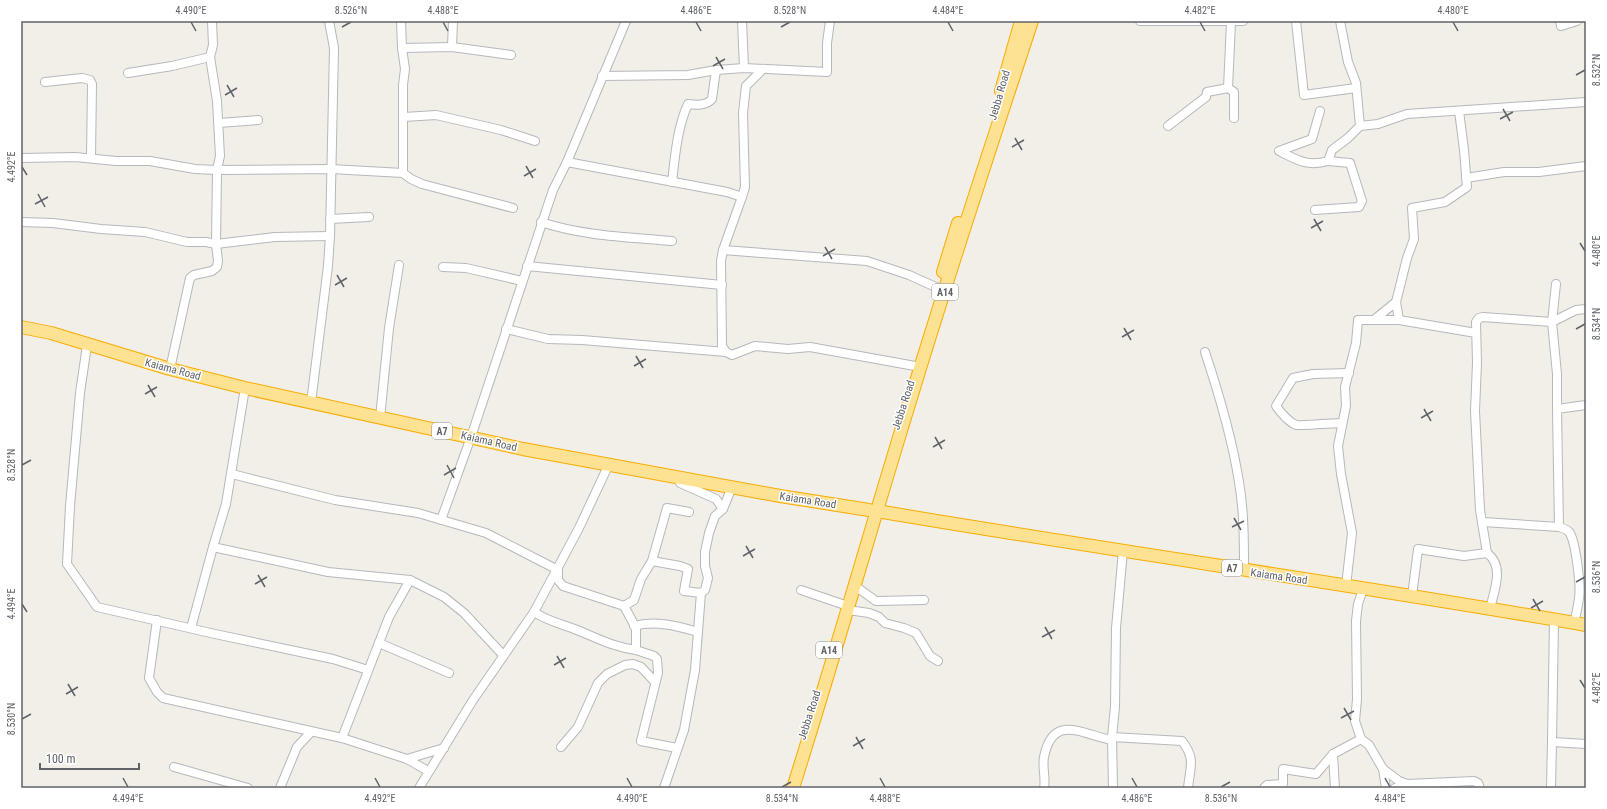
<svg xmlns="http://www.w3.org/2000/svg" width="1607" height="809" viewBox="0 0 1607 809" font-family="'Roboto Condensed',sans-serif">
<rect width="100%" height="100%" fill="#f1efe8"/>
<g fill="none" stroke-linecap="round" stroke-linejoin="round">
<!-- minor casing -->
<g stroke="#b5b8bc" stroke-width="10">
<g id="minor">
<polyline points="401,21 402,48"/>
<polyline points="742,21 744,68"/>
<polyline points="1140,21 1243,21"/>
<polyline points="1296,21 1304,95 1356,88"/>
<polyline points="1340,21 1348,62 1356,83 1360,126 1378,124 1407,114 1586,102"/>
<polyline points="1560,21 1561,26 1577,21"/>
<polyline points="1231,22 1228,88 1234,92 1234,118"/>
<polyline points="452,47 453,21"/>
<polyline points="128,73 172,66 210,57"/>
<polyline points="602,76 688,75 716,70 744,68 827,72 827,43 830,21"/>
<polyline points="45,82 82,78 90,80 92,84 91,158"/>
<path d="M1320,111l-8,28 -33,12c18,9 28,16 49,10l4,-11 16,-12 12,-12"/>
<polyline points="404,117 436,115 501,130 535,141"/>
<polyline points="219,123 258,120"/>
<polyline points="1168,126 1206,97 1207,92 1228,88"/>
<polyline points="21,158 75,157 116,161 150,161 195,169 217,170 331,169 403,173 411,179 422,184 513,208"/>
<polyline points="567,162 727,192 742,197 745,187 743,113 746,86 763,69"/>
<polyline points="403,173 403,85 405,69 402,48 452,47 511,55"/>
<polyline points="1466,178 1504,172 1539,172 1586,166"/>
<path d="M672,182c3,-25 5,-54 16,-78 8,1 18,2 24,-5l4,-29"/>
<polyline points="742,197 723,250 721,261 722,346 726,352 732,355 755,346 788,349 810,347 915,366"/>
<polyline points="1315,210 1359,207 1362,201 1350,163 1328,161"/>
<polyline points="330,219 369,217"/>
<polyline points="21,222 53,223 101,229 145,232 187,242 206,242 216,244 275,237 330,236"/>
<path d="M541,222c42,14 87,15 131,19"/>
<polyline points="723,250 867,261 909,275 938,288"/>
<polyline points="527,266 722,285"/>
<polyline points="443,267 466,268 522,281"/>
<polyline points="1556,284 1552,322 1557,374 1557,409"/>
<polyline points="1375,319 1396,302"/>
<polyline points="1399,320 1396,302 1407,258 1414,239 1412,208 1445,202 1467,187 1464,150 1459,111"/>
<polyline points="506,329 548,339 582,340 726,352"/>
<polyline points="87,345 80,393 70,506 67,564 97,607 215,634 333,659 368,670"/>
<path d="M1205,352c14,42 27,86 34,130 5,29 5,59 5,88"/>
<polyline points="170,369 190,278 194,275 212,271 217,267 218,261 216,244 217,170 220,156 217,101 210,57 213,45 212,21"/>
<polyline points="311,403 328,266 330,236 334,48 329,21"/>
<polyline points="380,418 389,328 399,265"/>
<path d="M1342,423c-6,0 -43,3 -46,2 -9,-4 -15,-12 -20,-19l17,-28 20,-4 36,-1"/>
<polyline points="232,474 335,500 418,513 486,533 558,570 558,580 563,586 624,606"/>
<polyline points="677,478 680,483 716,499 723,509"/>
<polyline points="441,520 471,437 553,190 567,162 626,21"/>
<path d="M1483,522l76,5c4,1 8,2 11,6 6,12 11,52 9,65 -1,9 -3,17 -5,25"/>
<polyline points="1559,527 1557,409 1586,405"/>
<polyline points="213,547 328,572 410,580 444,597 464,613 503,655"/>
<path d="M1487,553c18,13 7,38 3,56"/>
<polyline points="652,561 680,566 688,569 684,591 701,593 695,670 684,730 664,788"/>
<polyline points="855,586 876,601 924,600"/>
<polyline points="1346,586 1352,533 1341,474 1338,446 1346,406 1345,387 1356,343 1358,320 1399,320 1476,333"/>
<polyline points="1363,589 1358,604 1356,621 1357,699 1355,721 1361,739 1369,745 1383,769 1386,788"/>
<polyline points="801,590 842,604"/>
<polyline points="701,593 705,590 708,578 705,566 705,552 709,533 715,516 723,509 732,487"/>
<polyline points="1412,596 1418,549 1464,556 1487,553 1480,510 1475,411 1477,363 1476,322 1479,318 1483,317 1552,322 1576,310 1586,309"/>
<polyline points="848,610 869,613 879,617 885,623 904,628 916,633 930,656 938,661"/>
<path d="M534,612c13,9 28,12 43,18 20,8 36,17 59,20"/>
<polyline points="157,620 149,678 157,692 163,698 342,738 407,759 428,771"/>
<path d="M634,626c21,-6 44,0 64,6"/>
<polyline points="191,628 213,547 226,504 245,388"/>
<polyline points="379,643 449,673"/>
<path d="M1112,737l70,4c14,18 8,26 6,47"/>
<polyline points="342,738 389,617 410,580"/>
<polyline points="1552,742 1554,620"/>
<polyline points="561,747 578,727 598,683 607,674 625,665 633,664 641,667 655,682"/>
<polyline points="677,748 641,741 658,673 657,659 654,656 636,650 636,628 624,606 634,600 641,579 652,561 667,508 689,512"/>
<polyline points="1333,754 1335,788"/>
<polyline points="407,759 444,748"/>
<polyline points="174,767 248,788"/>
<polyline points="1383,769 1399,781 1407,784"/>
<polyline points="280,788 297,747 311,732"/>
<polyline points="419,788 473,700 534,612 579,528 609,464"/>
<path d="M1044,788c2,-10 -2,-21 0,-31 9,-45 39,-22 68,-17"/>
<polyline points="1113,788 1112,737 1115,707 1116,628 1123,551"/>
<polyline points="1264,788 1267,785 1283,784 1283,769 1316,774 1333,754 1361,739"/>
<polyline points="1395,788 1407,784 1474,781 1478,783 1480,788"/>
<polyline points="1551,788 1552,742 1586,744"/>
</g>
</g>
<!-- highway casing -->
<g stroke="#f9ab00" stroke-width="14">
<g id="highway">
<polyline points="1001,91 1021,21"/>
<polyline points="943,272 958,223"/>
<polyline points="21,327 51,333 170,369 245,388 523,449 780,496 869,510"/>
<path d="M877,511c236,40 473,73 709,114"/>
<path d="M793,788c41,-130 78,-260 118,-390 38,-126 80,-252 121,-377"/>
</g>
</g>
<!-- minor -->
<use href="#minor" stroke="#fff" stroke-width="8"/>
<!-- highway -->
<use href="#highway" stroke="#fde293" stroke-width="12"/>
</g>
<!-- ticks -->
<path fill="none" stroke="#5f6368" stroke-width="1.5" d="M191,22l5,9M443,22l5,9M696,22l5,9M948,22l5,9M1200,22l5,9M1453,22l5,9M342,27l9,-5M781,27l9,-5M716,57l7,12M713,66l12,-7M1576,75l9,-5M227,85l7,12M225,95l12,-7M1503,109l7,12M1500,119l13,-7M1015,138l7,12M1012,147l12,-7M526,166l7,12M22,167l5,8M524,176l12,-7M38,194l7,13M35,204l13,-7M1314,219l7,12M1311,228l12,-7M1580,243l5,8M825,247l7,12M823,256l12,-7M337,275l7,12M335,285l12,-7M1124,328l7,12M1576,329l9,-5M1122,337l12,-7M636,356l7,12M634,366l12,-7M148,385l7,12M145,394l12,-7M1424,409l7,12M1421,418l12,-7M935,437l7,12M933,447l12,-7M22,465l9,-5M447,465l7,13M444,475l12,-7M1234,518l7,12M1232,527l12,-6M746,546l7,12M743,556l12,-7M258,575l7,12M1576,582l9,-5M255,584l12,-7M1533,599l7,12M22,604l5,8M1531,608l12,-7M1045,627l7,12M1042,637l13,-7M557,656l7,12M554,665l12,-7M1580,680l5,8M68,684l7,12M66,694l12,-7M1344,708l7,12M1341,718l13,-7M22,719l9,-5M856,737l7,12M853,746l12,-7M123,778l5,9M375,778l5,9M627,778l5,9M880,778l5,9M1132,778l5,9M1385,778l5,9M782,787l9,-5M1221,787l9,-5"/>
<g text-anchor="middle" stroke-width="3" stroke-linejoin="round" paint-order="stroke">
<!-- shield labels -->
<g fill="#fff" stroke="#8f9295" stroke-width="1">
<rect x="932" y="284" width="26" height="16" rx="3"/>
<rect x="432" y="423" width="20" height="16" rx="3"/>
<rect x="1222" y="560" width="20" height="16" rx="3"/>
<rect x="816" y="642" width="26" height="16" rx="3"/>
</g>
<g font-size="10" font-weight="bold" fill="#5f6368">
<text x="945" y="296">A14</text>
<text x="442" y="435">A7</text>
<text x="1232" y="572">A7</text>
<text x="829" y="654">A14</text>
</g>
<!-- street labels -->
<g font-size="11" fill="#5f6368" stroke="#fff">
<text transform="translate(999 95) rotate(-74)" y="4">Jebba Road</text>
<text transform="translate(173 369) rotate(15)" y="4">Kaiama Road</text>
<text transform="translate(903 405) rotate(-72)" y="4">Jebba Road</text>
<text transform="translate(489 441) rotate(13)" y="4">Kaiama Road</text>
<text transform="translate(808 500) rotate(9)" y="4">Kaiama Road</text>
<text transform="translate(1279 576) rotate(8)" y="4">Kaiama Road</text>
<text transform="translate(809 715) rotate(-72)" y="4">Jebba Road</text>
</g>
</g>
<!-- border -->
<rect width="1607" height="809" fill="none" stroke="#ffffff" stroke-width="44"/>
<!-- scale -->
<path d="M40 763v6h99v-6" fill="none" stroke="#5f6368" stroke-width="2"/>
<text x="46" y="763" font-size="12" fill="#5f6368" stroke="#ffffff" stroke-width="3" paint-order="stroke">100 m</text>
<rect x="22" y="22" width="1563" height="765" fill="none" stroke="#5f6368" stroke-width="1.5"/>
<g font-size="10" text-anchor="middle" fill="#5f6368">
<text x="191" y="14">4.490°E</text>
<text x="351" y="14">8.526°N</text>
<text x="443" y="14">4.488°E</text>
<text x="696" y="14">4.486°E</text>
<text x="790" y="14">8.528°N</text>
<text x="948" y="14">4.484°E</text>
<text x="1200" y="14">4.482°E</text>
<text x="1453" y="14">4.480°E</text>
<text transform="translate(1596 70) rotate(-90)" y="4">8.532°N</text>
<text transform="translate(11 167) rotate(-90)" y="4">4.492°E</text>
<text transform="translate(1596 251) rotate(-90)" y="4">4.480°E</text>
<text transform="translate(1596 324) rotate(-90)" y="4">8.534°N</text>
<text transform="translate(11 465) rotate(-90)" y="4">8.528°N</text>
<text transform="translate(1596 577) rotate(-90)" y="4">8.536°N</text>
<text transform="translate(11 604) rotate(-90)" y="4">4.494°E</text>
<text transform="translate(1596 688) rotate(-90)" y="4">4.482°E</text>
<text transform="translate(11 719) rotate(-90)" y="4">8.530°N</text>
<text x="128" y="802">4.494°E</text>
<text x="380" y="802">4.492°E</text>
<text x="632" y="802">4.490°E</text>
<text x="782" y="802">8.534°N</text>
<text x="885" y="802">4.488°E</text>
<text x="1137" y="802">4.486°E</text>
<text x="1221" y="802">8.536°N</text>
<text x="1390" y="802">4.484°E</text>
</g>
</svg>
